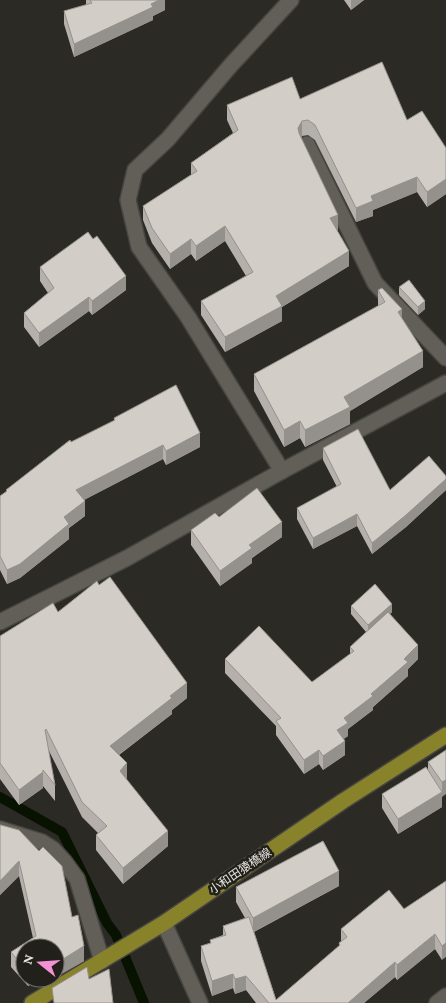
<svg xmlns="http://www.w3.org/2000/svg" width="446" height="1003" viewBox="0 0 446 1003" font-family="'Crimson Pro','Noto Sans JP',serif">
<rect width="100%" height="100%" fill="#2c2a24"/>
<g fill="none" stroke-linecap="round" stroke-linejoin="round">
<!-- stream -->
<polyline stroke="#081200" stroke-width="10" points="0,797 62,832 107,923 116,935 144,1003"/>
<!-- minor casing -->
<g stroke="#464541" stroke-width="18">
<g id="minor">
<polyline points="307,144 375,283 446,358"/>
<polyline points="282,471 188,317 139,247 128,200 135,170 168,139 231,65 291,0"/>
<polyline points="0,622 127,558 282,471 446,383"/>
<polyline points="0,829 42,842 53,849 64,861 77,879 102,961"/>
<polyline points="164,923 200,1003"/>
<polyline points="437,1003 446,996"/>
</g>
</g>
<!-- major casing -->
<g stroke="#464541" stroke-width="18">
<polyline id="major" points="32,1003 164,923 343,801 446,735"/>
</g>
<!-- minor -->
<use href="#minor" stroke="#625f59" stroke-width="15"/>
<!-- major -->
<use href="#major" stroke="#88832b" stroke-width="15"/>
</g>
<!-- wall -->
<g fill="#b5b0ab">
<polygon points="86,0 165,0 165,10 153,16 153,20 74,57 64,24 64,11 86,5"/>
<polygon points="344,0 364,0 351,10"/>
<polygon points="300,99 407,120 446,148 446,194 427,207 417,192 373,210 373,216 356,222 315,140 308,135 302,136 301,138 338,230 337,230 349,266 282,307 282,321 225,352 201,315 201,301 246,276 225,241 196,261 191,254 170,269 152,243 143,220 143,206 191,175 191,163 233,133 227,120 227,105"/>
<polygon points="40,267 126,290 92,315 89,311 39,347 24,327 24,313 48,293 40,281"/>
<polygon points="399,287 425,309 418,315 399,295"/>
<polygon points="378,290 402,319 423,367 350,411 350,424 305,447 300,438 284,447 254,391 254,374 378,306"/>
<polygon points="114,418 200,447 166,465 163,459 84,500 85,516 69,528 69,539 20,578 7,584 0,570 0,496 6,492 6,490 71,442 114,421"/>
<polygon points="323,448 390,490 446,476 446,490 406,527 372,554 357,526 313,549 297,519 297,508 337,487 323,460"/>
<polygon points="219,517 282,537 252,558 252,563 220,586 191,545 191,530"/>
<polygon points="351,606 392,612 390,614 418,659 408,669 408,676 373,707 373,710 348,729 348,736 343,739 345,755 323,770 319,764 304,774 276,735 276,726 225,673 225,659 312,682 350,654 350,647 366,632 351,614"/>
<polygon points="58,612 187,698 172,710 172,714 119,755 127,778 126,779 168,846 123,884 96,850 96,835 98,833 82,817 48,749 55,785 55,801 43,786 43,788 19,805 0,779 0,636"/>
<polygon points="446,750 442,797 442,796 442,807 398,834 382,808 382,794 428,770 428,762"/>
<polygon points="0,825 72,917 84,961 49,981 49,978 55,978 55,948 25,948 25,978 42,978 28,986 11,967 11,952 33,938 19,876 0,895"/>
<polygon points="446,881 442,960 435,949 397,980 395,977 364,1003 256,1003 246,990 235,994 233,988 212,996 201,961 201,946 210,943 210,940 223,935 223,926 245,918 236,902 236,887 339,886 254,932 276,1000 339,946 339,943 341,942 341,929 404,909"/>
</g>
<!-- shaded-wall -->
<g fill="#94908b">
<polygon points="159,0 165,0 165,10 153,16 153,20 74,57 74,44"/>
<polygon points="351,0 364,0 351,10"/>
<polygon points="302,121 302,136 298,143 298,128"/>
<polygon points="417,177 417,192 373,210 373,216 356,222 356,208 371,196"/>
<polygon points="446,179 446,194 427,207 427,192"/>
<polygon points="338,215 338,230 330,233 330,218"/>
<polygon points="225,226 225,241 196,261 196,246"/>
<polygon points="191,239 191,254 170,269 170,254"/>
<polygon points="349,251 349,266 282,307 282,321 225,352 225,337 276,296"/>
<polygon points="126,276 126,290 92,315 92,301"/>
<polygon points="89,297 89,311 39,347 39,333"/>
<polygon points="425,301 425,309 418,315 418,307"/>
<polygon points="402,309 402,326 398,312"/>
<polygon points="423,351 423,367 350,411 350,424 305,447 305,430 344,397"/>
<polygon points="300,421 300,438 284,447 284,430"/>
<polygon points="200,433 200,447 166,465 166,451"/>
<polygon points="163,445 163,459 76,504 76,490"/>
<polygon points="446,479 446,490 406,527 372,554 372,543"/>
<polygon points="85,501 85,516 69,528 69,539 20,578 7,584 7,570 64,517"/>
<polygon points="357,514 357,526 313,549 313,538"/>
<polygon points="282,522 282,537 252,558 252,563 220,586 220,571 249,545"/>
<polygon points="392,604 392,612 368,633 368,625"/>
<polygon points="418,645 418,659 408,669 408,676 373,707 373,710 348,729 348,736 337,744 337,730 344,718 371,694 404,659"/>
<polygon points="187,683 187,698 172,710 172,714 110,761 110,746 170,696"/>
<polygon points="345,741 345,755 323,770 323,756"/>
<polygon points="319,750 319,764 304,774 304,760"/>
<polygon points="127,763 127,778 120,786 120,771"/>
<polygon points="43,772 43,788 19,805 19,790"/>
<polygon points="446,780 446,794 442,797 442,782"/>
<polygon points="442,792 442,807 398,834 398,819"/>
<polygon points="168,831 168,846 123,884 123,868"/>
<polygon points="19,861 19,876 0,895 0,881"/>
<polygon points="339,871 339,886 253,932 253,918"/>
<polygon points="435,934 435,949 397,980 397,965"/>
<polygon points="446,943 446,957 442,960 442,946"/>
<polygon points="84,946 84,961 49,981 49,978 55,978 55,964"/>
<polygon points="395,962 395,977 364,1003 348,1003"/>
<polygon points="233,974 233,988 212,996 212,981"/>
<polygon points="246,976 246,990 235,994 235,979"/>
<polygon points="28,978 42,978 28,986"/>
</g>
<!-- building -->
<g fill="#d3cdc7" stroke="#94908b">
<polygon points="90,0 159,0 151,4 153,7 74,44 64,11 92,3"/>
<polygon points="382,62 407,120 422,111 446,148 446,179 427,192 417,177 371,196 373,201 356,208 315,125 308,120 302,121 298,128 299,133 338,215 330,218 349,251 276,296 282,306 225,337 201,301 253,272 225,226 196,246 191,239 170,254 152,228 143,206 197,171 191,163 238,130 227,105 292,77 300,99"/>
<polygon points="88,232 93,239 97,236 126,276 92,301 89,297 39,333 24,313 54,288 40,267"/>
<polygon points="409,280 425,301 418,307 399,287"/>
<polygon points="382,288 402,309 398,312 423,351 344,397 350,407 305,430 300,421 284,430 254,374 385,302 378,290"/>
<polygon points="176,385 200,433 166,451 163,445 76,490 85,501 64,517 69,524 20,564 7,570 0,556 0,496 7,491 6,490 70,440 71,442 115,420 114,418"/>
<polygon points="358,429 390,490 429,456 446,476 446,479 406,515 372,543 357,514 313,538 297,508 341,484 323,448"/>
<polygon points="257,488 282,522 249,545 252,548 220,571 191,530 215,513 219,517"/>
<polygon points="110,577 187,683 170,696 172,698 110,746 127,763 120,771 168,831 123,868 96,835 107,826 82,802 46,729 45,730 55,785 43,770 43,772 19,790 0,763 0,636 53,603 58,612 97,581 99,585"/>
<polygon points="375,584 392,604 368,625 351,606"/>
<polygon points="388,612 418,645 404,659 408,662 371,694 373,696 344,718 348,723 337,730 345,741 323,756 319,750 304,760 276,721 281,718 225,659 259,626 312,682 354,651 350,647"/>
<polygon points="446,750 446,780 442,782 428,762"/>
<polygon points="426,767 442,792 398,819 382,794"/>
<polygon points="0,825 1,825 19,830 39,851 43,847 62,866 72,917 78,915 84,946 55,964 55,948 25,948 25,969 11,952 36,936 19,861 0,881"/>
<polygon points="323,841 339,871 253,918 236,887"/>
<polygon points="446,881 446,943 442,946 435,934 397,965 395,962 348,1003 269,1003 246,976 235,979 233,974 212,981 201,946 211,943 210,940 226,935 223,926 249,917 276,1000 340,945 339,943 347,937 341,929 389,890 404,909"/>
<polygon points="87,967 89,979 109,969 113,1003 54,1003 52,988"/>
</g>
<g text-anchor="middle" stroke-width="5" stroke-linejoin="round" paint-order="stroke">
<!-- street labels -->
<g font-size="12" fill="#e6e5e1" stroke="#22201b">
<text transform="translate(240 871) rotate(-34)" y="4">小和田猿橋線</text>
</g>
</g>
<!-- north arrow -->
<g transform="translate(40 963) rotate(287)"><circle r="24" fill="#22201b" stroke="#706f6a"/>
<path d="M0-4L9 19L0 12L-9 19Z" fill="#f391d5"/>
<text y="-8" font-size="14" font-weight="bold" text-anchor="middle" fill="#e6e5e1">N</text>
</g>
</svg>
